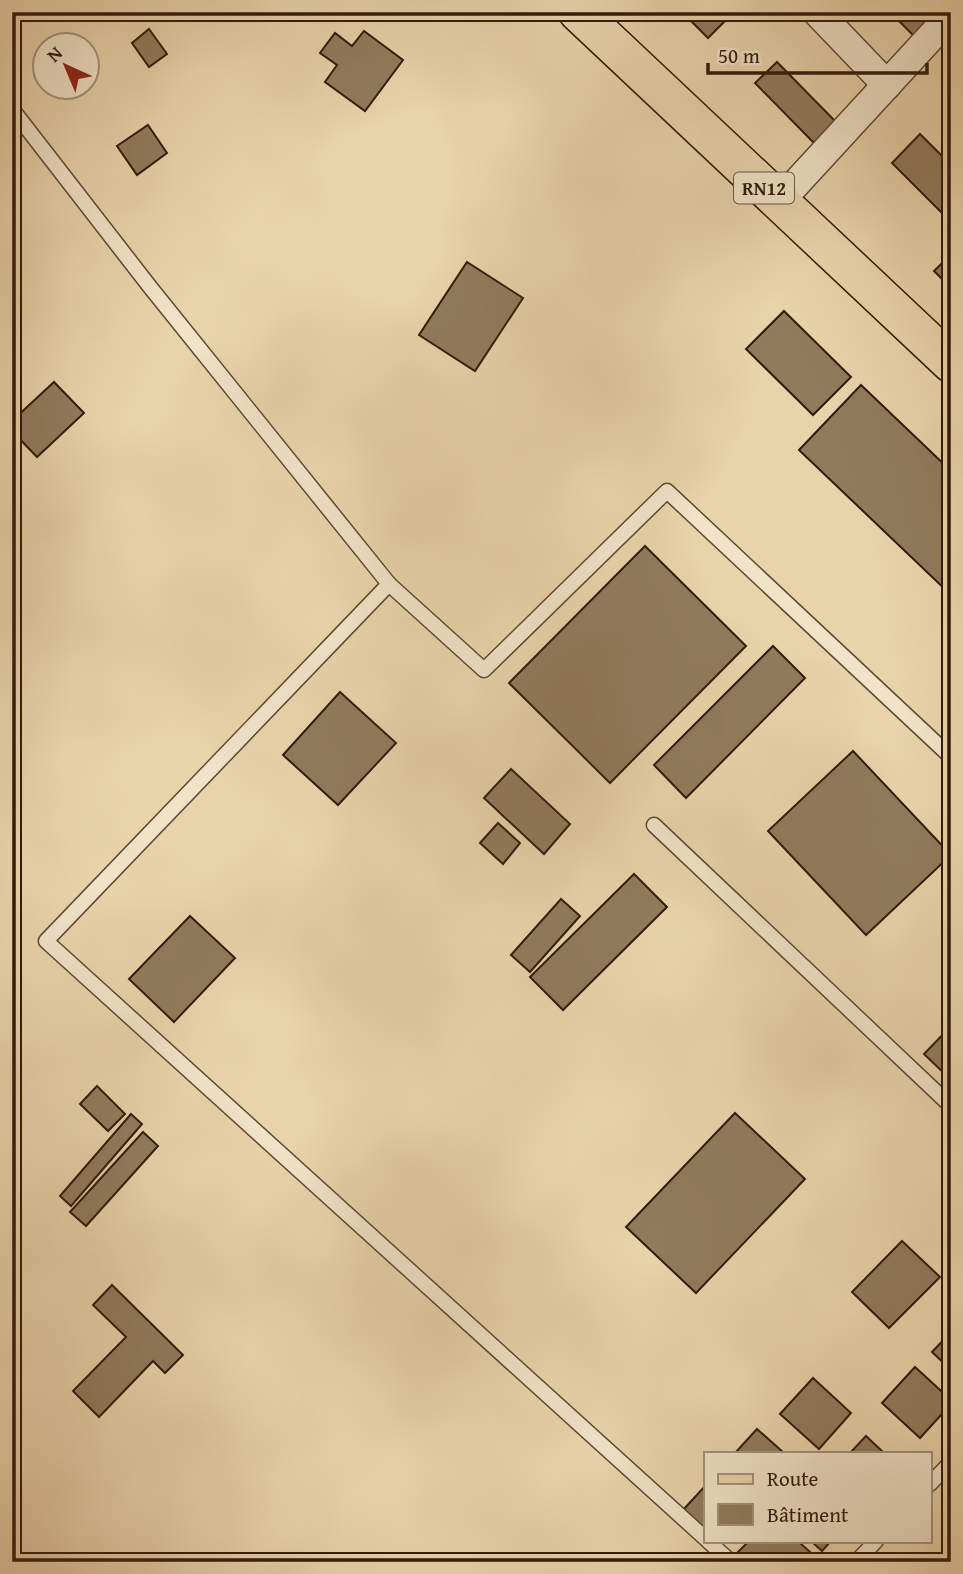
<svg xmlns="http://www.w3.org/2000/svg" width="963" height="1574" viewBox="0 0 963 1574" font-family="'Gentium Book Plus',serif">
<rect width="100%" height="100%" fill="#e9d3aa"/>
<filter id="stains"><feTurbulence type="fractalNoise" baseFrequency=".00286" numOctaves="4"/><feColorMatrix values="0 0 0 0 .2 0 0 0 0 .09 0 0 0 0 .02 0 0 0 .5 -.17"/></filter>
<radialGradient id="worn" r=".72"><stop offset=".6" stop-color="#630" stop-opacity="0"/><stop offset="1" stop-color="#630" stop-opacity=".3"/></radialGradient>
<!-- building -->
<g fill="#917b5d" stroke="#311b0a" stroke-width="2">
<polygon points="682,12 734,12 708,38"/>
<polygon points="890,12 940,12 915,37"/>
<polygon points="149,29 167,54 149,67 132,43"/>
<polygon points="364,31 403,60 365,111 325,82 337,65 320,53 335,33 352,46"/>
<polygon points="777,62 837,123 815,144 755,83"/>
<polygon points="148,125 167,153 137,175 117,146"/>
<polygon points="920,134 951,165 951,222 892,163"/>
<polygon points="951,248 951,265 942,257"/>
<polygon points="467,262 523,298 475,371 419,335"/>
<polygon points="943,262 951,269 951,288 934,271"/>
<polygon points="784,311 851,377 813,415 746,349"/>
<polygon points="54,382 84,413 37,457 12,431 12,421"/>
<polygon points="861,385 951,471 951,595 799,450"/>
<polygon points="645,546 746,646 610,783 509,683"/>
<polygon points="773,646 805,678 686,798 654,765"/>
<polygon points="340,692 396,743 338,805 283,755"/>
<polygon points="853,751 951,855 866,935 768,831"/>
<polygon points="511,769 570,824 544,854 484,798"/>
<polygon points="498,823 520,843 503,864 480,843"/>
<polygon points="634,874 667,907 563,1010 530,977"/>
<polygon points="561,899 580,916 530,972 511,955"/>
<polygon points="190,916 235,958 174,1022 129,979"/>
<polygon points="951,1026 951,1080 924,1054"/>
<polygon points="97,1086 125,1114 108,1131 80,1104"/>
<polygon points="735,1113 805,1179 696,1293 626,1227"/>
<polygon points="131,1114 142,1124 71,1206 60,1196"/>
<polygon points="143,1132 158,1146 86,1226 70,1212"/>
<polygon points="902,1241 940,1277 889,1328 852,1292"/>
<polygon points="112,1285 183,1355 165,1373 153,1361 99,1417 73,1391 126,1337 93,1305"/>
<polygon points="951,1332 951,1370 932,1352"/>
<polygon points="915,1367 951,1400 951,1404 920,1438 882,1403"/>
<polygon points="813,1378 851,1413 819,1449 780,1414"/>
<polygon points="757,1429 784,1453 735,1453"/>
<polygon points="866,1436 884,1453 850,1453"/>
<polygon points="706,1485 706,1533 682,1511"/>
<polygon points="749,1541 798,1541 810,1552 801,1562 749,1562 738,1552"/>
<polygon points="811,1541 831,1541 822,1551"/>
</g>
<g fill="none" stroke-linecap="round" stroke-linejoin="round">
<!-- lane casing -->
<g stroke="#5f4932" stroke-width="17">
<g id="lane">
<polyline points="12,109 150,287 389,584 484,670 667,491 951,757"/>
<polyline points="389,584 46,941 706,1539"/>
<polyline points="654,825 951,1106"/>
<polyline points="930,1484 951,1462"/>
<polyline points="708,1541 731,1562"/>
<polyline points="856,1562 876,1541"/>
</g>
</g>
<!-- street casing -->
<g stroke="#5f4932" stroke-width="31">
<g id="street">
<polyline points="817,12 887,85"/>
<polyline points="779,202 951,15"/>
</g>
</g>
<!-- primary casing -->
<g stroke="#311b0a" stroke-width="41">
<polyline id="primary" points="578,12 951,363"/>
</g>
<!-- lane -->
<use href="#lane" stroke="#f1e2c8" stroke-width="14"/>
<!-- street -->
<use href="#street" stroke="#f1e2c8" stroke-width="28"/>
<!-- primary -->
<use href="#primary" stroke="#e9d3aa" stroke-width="38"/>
</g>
<g text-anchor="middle" stroke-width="5" stroke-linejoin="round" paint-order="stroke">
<!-- shield labels -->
<rect fill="#f1e2c8" stroke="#6b5743" stroke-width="2" x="734" y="172.5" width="60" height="31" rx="5"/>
<g font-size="19" font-weight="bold" fill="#311b0a">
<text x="764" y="195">RN12</text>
</g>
</g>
<!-- margin -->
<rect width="963" height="1574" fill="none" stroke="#e9d3aa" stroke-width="42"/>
<rect x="14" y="14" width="935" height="1546" fill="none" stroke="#311b0a" stroke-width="3.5"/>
<rect x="21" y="21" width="921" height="1532" fill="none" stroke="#311b0a" stroke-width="2"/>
<!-- legend -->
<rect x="704" y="1452" width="228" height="91" fill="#f1e2c8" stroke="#a4927c" stroke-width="2"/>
<rect x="718" y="1474" width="35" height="10" fill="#e9d3aa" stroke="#a4927c" stroke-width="2"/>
<text x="767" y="1486" font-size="21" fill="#311b0a">Route</text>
<rect x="718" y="1504" width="35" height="21" fill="#917b5d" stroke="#a4927c" stroke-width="2"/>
<text x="767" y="1522" font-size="21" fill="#311b0a">Bâtiment</text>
<!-- north arrow -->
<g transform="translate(66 66) rotate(316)"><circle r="33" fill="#f1e2c8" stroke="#a4927c" stroke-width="2"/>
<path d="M0-5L12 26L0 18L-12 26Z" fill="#8f2418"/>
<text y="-10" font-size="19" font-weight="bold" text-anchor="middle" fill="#311b0a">N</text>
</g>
<!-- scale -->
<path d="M708 63v10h219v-10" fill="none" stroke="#311b0a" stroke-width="3.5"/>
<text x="718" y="63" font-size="21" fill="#311b0a" stroke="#f1e2c8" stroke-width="5" paint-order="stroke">50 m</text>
<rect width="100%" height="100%" filter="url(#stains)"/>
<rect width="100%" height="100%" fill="url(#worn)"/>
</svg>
